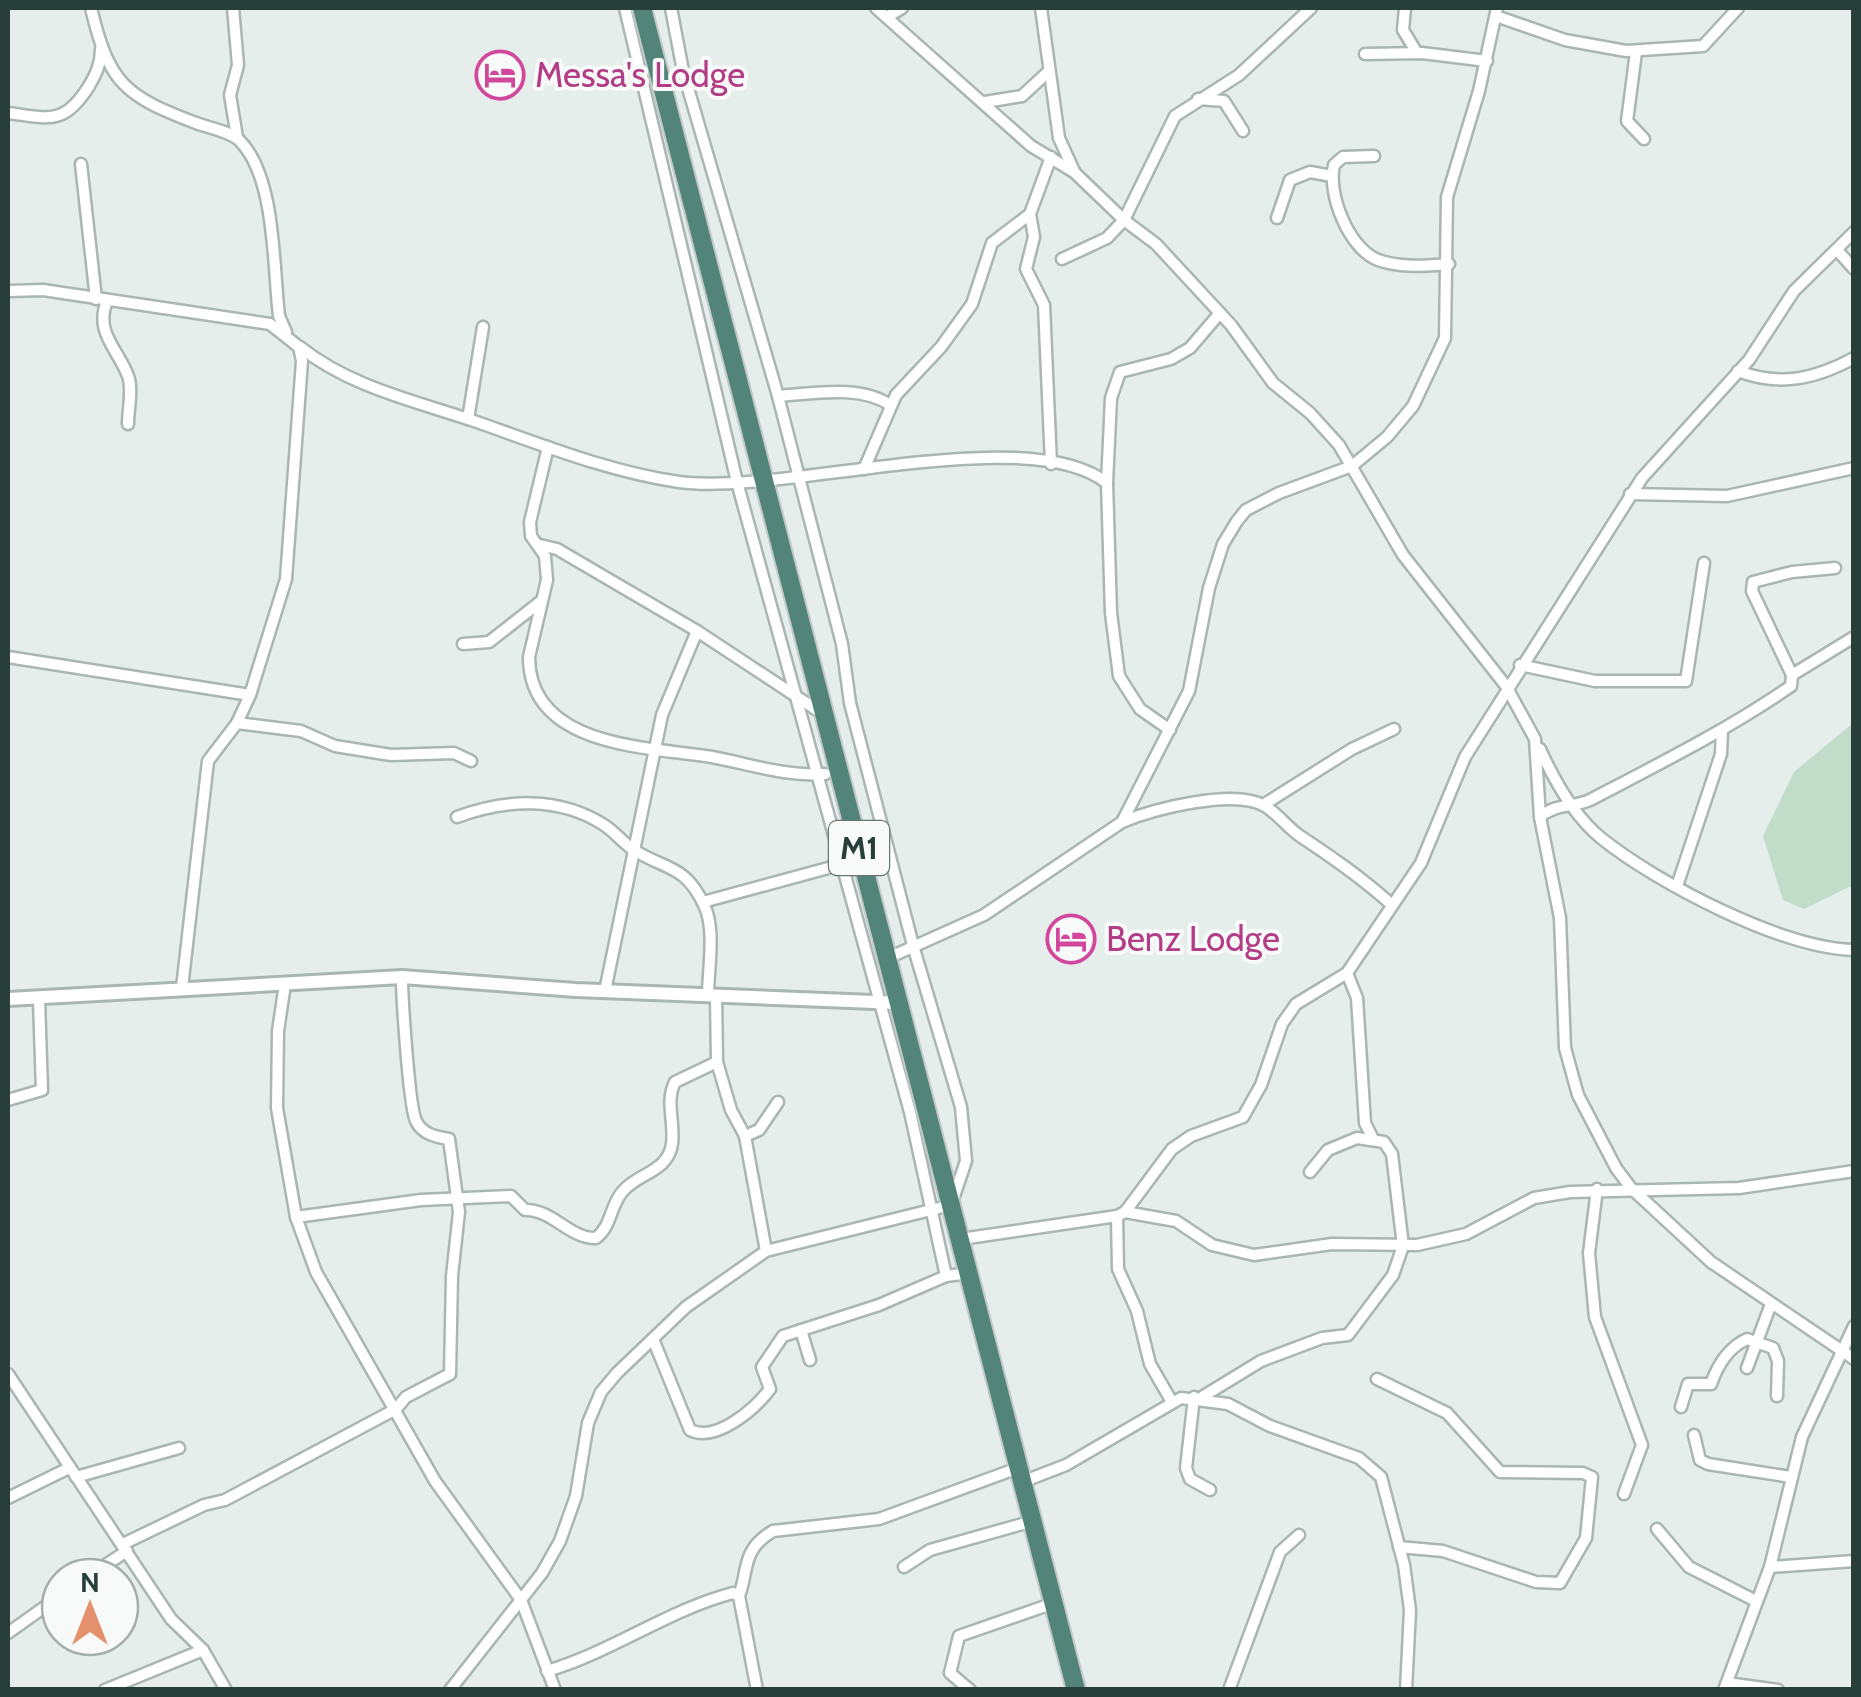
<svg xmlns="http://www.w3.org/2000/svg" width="1861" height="1697" viewBox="0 0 1861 1697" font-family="Cabin,sans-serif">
<rect width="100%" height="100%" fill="#e6eeeb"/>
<!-- green -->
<polygon fill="#c2dcca" points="1853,723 1853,885 1804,909 1783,900 1763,836 1794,772"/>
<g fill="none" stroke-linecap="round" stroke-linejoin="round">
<!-- minor casing -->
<g stroke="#a9b6b2" stroke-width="15">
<g id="minor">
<path d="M91,8c18,76 34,88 105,115 13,5 33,8 43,17 37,36 34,127 40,176l7,16"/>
<polyline points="233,8 238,65 230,95 237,137"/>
<polyline points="625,8 737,482 910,1112 946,1276"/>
<polyline points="876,8 1031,146 1074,172 1124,220 1156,244 1231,325 1273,383 1310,413 1339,445 1403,555 1506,686 1535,739 1540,817 1560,918 1565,1048 1578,1095 1616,1168 1631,1188 1711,1262 1854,1359"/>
<polyline points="1041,8 1059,138 1074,171"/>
<polyline points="1405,8 1403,30 1417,53"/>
<polyline points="1496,16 1565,40 1626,51 1703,46 1738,8"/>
<polyline points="887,17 902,8"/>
<polyline points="1636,52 1627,121 1644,139"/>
<polyline points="1365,54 1422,53 1487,61"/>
<polyline points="1198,99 1224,101 1243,131"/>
<polyline points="985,102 1022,96 1049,71"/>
<path d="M8,113c41,5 56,13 81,-27 7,-12 12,-22 12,-37"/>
<path d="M1374,156l-31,1 -9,8c-7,29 15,84 44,95 22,8 49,6 71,4"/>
<polyline points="81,164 96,299"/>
<polyline points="1030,214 1034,237 1026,269 1044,305 1051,464"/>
<polyline points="1277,218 1290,180 1310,172 1332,176"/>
<polyline points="1837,250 1854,269"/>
<polyline points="1062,259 1107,238 1124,220 1175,116 1239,75 1311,8"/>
<polyline points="8,291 43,290 270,324 299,347 302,361 286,579 250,695 237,723 208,761 182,988"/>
<path d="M107,301c-13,31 11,48 21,75 5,13 0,34 0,48"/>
<path d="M300,347c50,40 115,54 174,74 66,23 135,51 205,61 105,14 348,-62 428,1"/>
<path d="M1738,371c42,16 77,8 116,-13"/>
<path d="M778,396c34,-2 82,-12 112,9"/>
<polyline points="468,419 483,327"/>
<path d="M548,447l-18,75 1,14 14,20 2,24 -18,77c0,91 121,90 183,100 38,7 74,20 113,17"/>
<polyline points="864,469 896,395 941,347 972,304 992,243 1030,214 1051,157"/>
<polyline points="1630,494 1727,496 1854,468"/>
<polyline points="540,545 557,549 697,631 823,714"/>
<polyline points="463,644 489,642 540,602"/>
<polyline points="8,657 250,695"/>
<polyline points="1520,665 1595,681 1686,681 1704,563"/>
<polyline points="1792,675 1854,637"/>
<polyline points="237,723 301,731 335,746 391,755 454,753 471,761"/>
<polyline points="1170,730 1140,709 1119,676 1111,613 1107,483 1111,398 1120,372 1171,359 1190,348 1220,313"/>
<path d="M1540,749c14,31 34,67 61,89 56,45 180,110 253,112"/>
<polyline points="1263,805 1352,749 1394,729"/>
<path d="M457,817c49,-18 102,-21 147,8 11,7 19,18 30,25 31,20 51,14 70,55 12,24 4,64 4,91"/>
<path d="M1540,817c16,-14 32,-9 50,-17 69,-36 137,-70 201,-114l1,-11 -40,-84 1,-9 39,-10 43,-4"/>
<path d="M1122,822c32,-13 112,-34 143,-16 13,8 23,22 35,30 33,22 62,42 92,69"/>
<polyline points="1677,886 1721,754 1722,731"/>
<polyline points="703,902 843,864"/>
<polyline points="888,958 984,915 1122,822 1189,691 1209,588 1223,544 1237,521 1246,510 1279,493 1352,466 1387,437 1413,406 1445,338 1447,197 1479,91 1497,8"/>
<polyline points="1347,973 1357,998 1365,1123 1372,1137"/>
<polyline points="285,984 278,1031 277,1108 296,1217 316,1272 435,1481 521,1600 555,1690"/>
<polyline points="605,991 662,715 697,631"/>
<polyline points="716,997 717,1062 731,1110 745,1136 766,1251"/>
<polyline points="8,1100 42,1090 39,1001"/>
<polyline points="745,1136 759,1130 778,1102"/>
<polyline points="1597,1189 1589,1253 1595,1317 1642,1445 1624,1494"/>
<polyline points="1125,1212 1176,1221 1212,1245 1254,1255 1332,1244 1417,1245 1466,1234 1534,1198 1570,1192 1739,1188 1854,1171"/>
<polyline points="1117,1216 1118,1269 1137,1311 1150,1364 1172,1402"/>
<path d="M296,1217l125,-17 90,-4 14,14c27,-1 45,29 71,28 16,-12 14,-33 27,-47 15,-18 45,-19 49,-47 3,-21 -7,-43 3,-62l42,-20"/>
<polyline points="961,1239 1117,1216 1125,1212 1172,1149 1191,1136 1243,1117 1261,1085 1282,1024 1296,1004 1347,973 1421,863 1465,757 1642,478 1749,360 1794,291 1854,232"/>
<polyline points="801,1330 810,1360"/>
<path d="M653,1339l37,91c26,13 65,-21 80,-41l-8,-22 21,-31 96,-31 67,-29 23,-3"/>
<polyline points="1747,1368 1771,1304"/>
<polyline points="8,1374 171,1619 203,1650 226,1690"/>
<polyline points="1377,1379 1447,1413 1500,1472 1583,1473 1592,1477 1586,1538 1560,1583 1536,1582 1443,1551 1399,1547"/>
<polyline points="1194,1397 1186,1468 1190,1479 1210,1490"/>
<polyline points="1202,1397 1261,1361 1322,1338 1348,1335 1393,1275 1403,1246 1392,1154 1384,1142 1357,1138 1328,1150 1310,1172"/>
<path d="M1681,1407l7,-23h23c7,-20 17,-36 36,-45l26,9 5,13 -1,35"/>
<polyline points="1694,1435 1700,1460 1708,1464 1791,1477"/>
<polyline points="76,1477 179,1448"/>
<polyline points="1022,1482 1066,1465 1181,1398 1228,1404 1270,1426 1359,1458 1381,1477 1404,1565 1410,1610 1406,1690"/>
<polyline points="8,1498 69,1468"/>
<polyline points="1657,1529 1689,1567 1756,1601"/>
<path d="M123,1544l81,-39 21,-5 171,-91 10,-12 44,-23 2,-98 7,-64 -10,-73c-13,-2 -27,-5 -33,-18 -7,-14 -14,-124 -14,-144"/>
<polyline points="904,1567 930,1550 1033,1521"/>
<polyline points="1770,1567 1854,1561"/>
<polyline points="87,1577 127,1551"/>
<path d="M739,1596c10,-27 2,-46 34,-65l106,-12 139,-51"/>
<polyline points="8,1633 60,1596"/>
<path d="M547,1671c65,-19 121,-61 186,-78l6,3 18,94"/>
<polyline points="1727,1683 1778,1690"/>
<polyline points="105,1690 203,1650"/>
<polyline points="450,1690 542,1573 560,1541 576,1496 588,1423 601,1392 617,1373 686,1307 766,1251 951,1205 966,1161 961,1107 914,949 850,703 842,644 778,396 683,71 671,8"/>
<polyline points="970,1690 950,1673 959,1636 1054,1603"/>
<polyline points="1229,1690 1280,1552 1299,1535"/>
<polyline points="1724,1690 1770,1567 1802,1437 1854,1326"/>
</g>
</g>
<!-- tertiary casing -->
<g stroke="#a9b6b2" stroke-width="18">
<polyline id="tertiary" points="8,999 402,977 576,990 899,1003"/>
</g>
<!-- trunk casing -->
<g stroke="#c3c9c8" stroke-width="22">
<polyline id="trunk" points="642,8 1076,1690"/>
</g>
<!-- minor -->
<use href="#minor" stroke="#fff" stroke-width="10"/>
<!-- tertiary -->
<use href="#tertiary" stroke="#fff" stroke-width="12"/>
<!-- trunk -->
<use href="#trunk" stroke="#52847a" stroke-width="18"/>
</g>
<!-- icons -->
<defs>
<g id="hotel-ring" transform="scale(2.5)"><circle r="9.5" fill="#f7faf9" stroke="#d1479c" stroke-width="1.5"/><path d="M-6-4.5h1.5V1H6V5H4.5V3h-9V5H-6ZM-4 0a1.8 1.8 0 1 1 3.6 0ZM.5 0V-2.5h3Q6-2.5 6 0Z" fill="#d1479c"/></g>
</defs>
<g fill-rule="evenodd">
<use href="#hotel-ring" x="500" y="75"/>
<use href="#hotel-ring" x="1071" y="939"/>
</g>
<g text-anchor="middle" stroke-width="8" stroke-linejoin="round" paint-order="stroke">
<!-- shield labels -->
<rect fill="#f7faf9" stroke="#657673" stroke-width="2.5" x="829" y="821" width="60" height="54" rx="8"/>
<g font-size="32" font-weight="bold" fill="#273e39">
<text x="859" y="859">M1</text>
</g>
<!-- hotel labels -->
<g font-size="35" fill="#b23c85" stroke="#f7faf9" text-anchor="start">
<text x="535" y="87">Messa's Lodge</text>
<text x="1106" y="951">Benz Lodge</text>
</g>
</g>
<!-- border -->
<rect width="1861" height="1697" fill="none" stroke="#273e39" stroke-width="20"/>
<!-- north arrow -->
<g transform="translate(90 1607)"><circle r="48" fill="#f7faf9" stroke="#a4afac" stroke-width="2.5"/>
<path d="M0-8L18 38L0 25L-18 38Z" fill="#e5906d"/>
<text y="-15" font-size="28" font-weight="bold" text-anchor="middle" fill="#273e39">N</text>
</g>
</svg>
